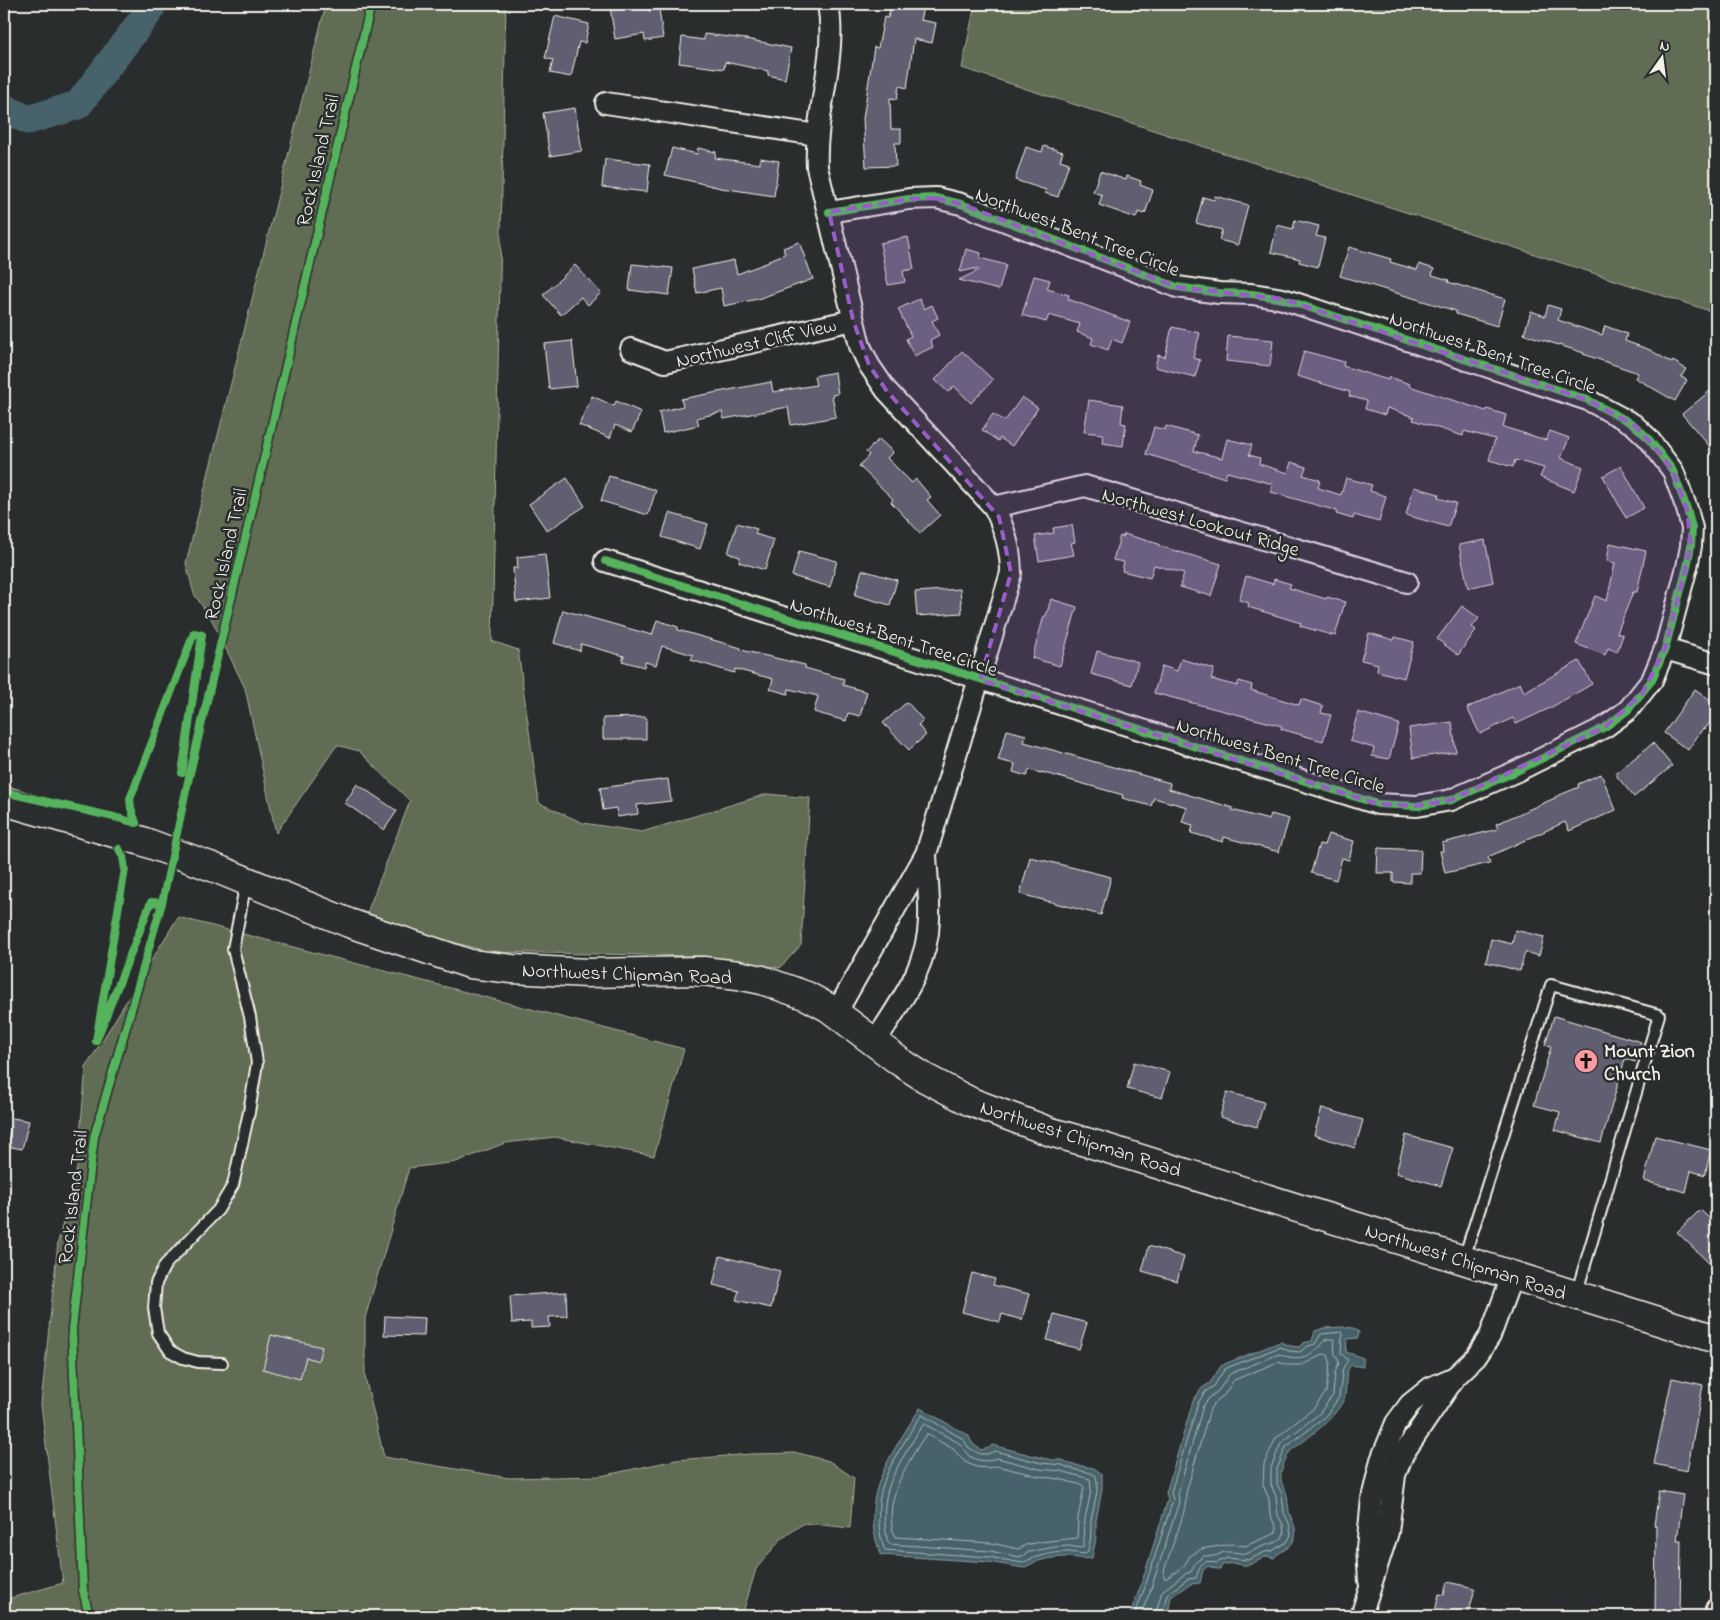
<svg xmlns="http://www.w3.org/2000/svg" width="1720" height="1620" viewBox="0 0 1720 1620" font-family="'Indie Flower',sans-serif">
<rect width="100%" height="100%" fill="#2a2d2e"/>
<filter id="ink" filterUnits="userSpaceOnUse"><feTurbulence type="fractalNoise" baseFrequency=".02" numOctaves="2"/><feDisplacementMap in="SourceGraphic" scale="10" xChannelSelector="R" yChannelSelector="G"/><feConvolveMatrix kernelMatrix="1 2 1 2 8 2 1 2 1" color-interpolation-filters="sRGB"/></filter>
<g filter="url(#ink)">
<!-- green -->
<g fill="#606c53" stroke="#aaae9e">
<polygon points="326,4 506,4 492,641 518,650 539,803 583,823 642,832 767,794 810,798 801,945 780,968 702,956 489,952 435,937 367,913 410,801 359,751 337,745 276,833 245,688 212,620 194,594 186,563"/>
<polygon points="975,4 1715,4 1716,5 1716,313 962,68"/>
<polygon points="178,917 684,1049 654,1156 555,1137 505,1143 456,1162 409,1168 365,1318 365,1377 384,1457 509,1478 601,1476 676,1460 751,1454 798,1453 829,1461 854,1478 850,1528 804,1523 780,1540 756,1569 742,1616 4,1616 4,1600 63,1583 41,1404 58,1242 77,1168 86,1067"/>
</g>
<!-- water -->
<g fill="#47626b" stroke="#8c9b9d">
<path d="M1344,1327l9,1 6,4 -1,6 -11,1 -1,13 17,6v9l-12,-2c-8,9 -3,23 -7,34 -9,20 -37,40 -54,52 -5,9 -12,22 -8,33 2,4 4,7 5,11 1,5 1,11 2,16 1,8 9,16 6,26 -3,12 -15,13 -21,21l-7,-2 -18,9h-7l-9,-2 -11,2 -2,4h-4l-8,-3 -5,4 -3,13 -9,1 -20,13 -3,16 -3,3h-36l11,-28 28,-89 -2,-6 27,-92 9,-13 8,-5 11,-17 6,-3 53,-21 10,4 9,1 4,-4 9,-2 3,-10 9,-3z"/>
<path d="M920,1408l48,27 5,9 8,6 8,-2 3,-3 50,13 11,2h10l7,4 24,4 8,6v15l-6,32v17l-4,20c-9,2 -16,-1 -25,-1 -15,0 -31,3 -43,11l-36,-6 -107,-7c-24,-58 10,-100 39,-147z"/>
</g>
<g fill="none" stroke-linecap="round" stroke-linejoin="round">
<!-- shore -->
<g stroke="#afb8b6" stroke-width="1">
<path d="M1324,1354l4,1 2,7 -4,30 -12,16 -38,30 -12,26 -1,21 6,14 1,16 6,12v6l-31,13 -13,-2 -31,5 -11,7 -6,10 -17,12h-3c-1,-6 2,-13 4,-19 5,-17 20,-50 18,-66l24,-84 4,-6 10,-8 10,-15 44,-18 10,3h14z"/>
<path d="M922,1415l41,24 6,9 11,6h7l8,-3 46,12 21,2 7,3 22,5 5,3c4,15 -3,30 -5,45 0,11 0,21 -4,32 -7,2 -12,-1 -19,-1 -16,0 -32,4 -46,11l-33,-6 -104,-7c-4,-8 -5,-17 -6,-26 -3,-34 9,-55 26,-83 5,-8 10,-19 17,-26z"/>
<path d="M924,1424l35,19 10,13 9,4 9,1 10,-3 42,11 22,2 29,8c3,13 -3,27 -5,40 -1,10 0,18 -2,28l-3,1 -11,-2 -14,1 -26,5 -9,5 -30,-6 -101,-7c-3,-6 -3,-13 -4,-19 -3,-33 8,-51 24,-78 5,-8 9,-16 15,-23z"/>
<path d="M927,1434l26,15 12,13 11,5 11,1 10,-2 41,10 21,3 23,6 2,2 -6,31 -1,20 -37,4 -14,3 -8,4 -27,-6 -96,-6c-11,-29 4,-59 19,-84 4,-6 8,-14 13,-19z"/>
<path d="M1134,1616l10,-26 29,-90 -2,-8 27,-89 7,-11 9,-6 10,-16 5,-3 51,-20 9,4 11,1 6,-5 9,-3 6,-10 21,-2 1,3 -1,4 -1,14 7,7 -5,8 -4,29 -6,9 -9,12 -38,29 -9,22v15l5,10 2,19 5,10 2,12 -4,7 -15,9 -7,1 -17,8 -21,-2 -11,5c-15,-5 -16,3 -20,15l-8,1 -21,15 -5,22"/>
<path d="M1140,1616l10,-24 29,-90 -1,-9 25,-87 7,-9 9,-7 10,-15 3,-2 47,-19c20,8 35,3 47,-15h8l1,15 4,8 -4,11 -2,22 -14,19 -38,29 -10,25v17l5,11 2,19 5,10 1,8 -2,5 -5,4 -14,4 -17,8 -14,-2h-8l-9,4h-11l-9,7 -4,9 -6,2 -23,17 -7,25"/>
</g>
<!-- river -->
<polyline stroke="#47626b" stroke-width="29" points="4,108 28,120 78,105 150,10 147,4"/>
</g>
<!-- building -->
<g fill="#605f71" stroke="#f4f1e8">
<polygon points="632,4 648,4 649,11 659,9 663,38 645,41 644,34 615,39 610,7"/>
<polygon points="891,4 917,4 916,7 923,8 920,20 936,23 932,43 914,39 907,88 899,86 897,99 890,98 891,129 901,129 901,143 895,143 896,166 866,167 863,119 874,47 878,48 884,17 888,18"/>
<polygon points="555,16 589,24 585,43 579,42 571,77 550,73 553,60 545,58"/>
<polygon points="704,34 746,39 791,48 785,79 768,75 768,71 725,62 724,69 679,63 682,37 704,40"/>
<polygon points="575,108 582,151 550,156 543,113"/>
<polygon points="1044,146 1063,152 1060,160 1069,163 1058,197 1045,193 1046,190 1015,180 1026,147 1042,152"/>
<polygon points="672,148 697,154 698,148 716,152 715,158 760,164 760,158 779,161 774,196 721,188 665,175"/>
<polygon points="605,159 650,164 647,192 602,187"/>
<polygon points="1100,171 1126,180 1127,176 1141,181 1140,185 1153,190 1145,214 1138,212 1136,218 1099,205 1102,195 1093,192"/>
<polygon points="1215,196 1248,205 1238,245 1219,240 1222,230 1196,223 1203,197 1214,200"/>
<polygon points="1295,220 1319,226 1316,236 1325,238 1318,267 1299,262 1300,259 1271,252 1277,225 1293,229"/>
<polygon points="908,237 914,269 903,271 905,282 888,285 880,243"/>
<polygon points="799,242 813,279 758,299 724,306 721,288 697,293 692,269 734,260 737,274 769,262 769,260 785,254 783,248"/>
<polygon points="1349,247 1391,259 1390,262 1417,270 1419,264 1434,269 1432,275 1449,280 1448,282 1505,299 1497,326 1456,314 1456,311 1340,276"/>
<polygon points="966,249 981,253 980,258 1006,265 999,290 959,280 979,270 978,268 960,272"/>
<polygon points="632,264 673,268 669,295 629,290"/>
<polygon points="575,265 601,293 588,305 581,297 561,315 543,295"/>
<polygon points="1034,276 1050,280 1047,289 1069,295 1068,299 1130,322 1122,343 1112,339 1108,350 1091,344 1093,338 1077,332 1080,324 1049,315 1046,322 1022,315"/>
<polygon points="919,299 924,309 932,305 938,318 932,321 939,335 930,340 933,347 914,356 906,339 911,336 898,309"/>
<polygon points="1548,305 1561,309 1558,320 1602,335 1605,326 1627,334 1625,341 1650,350 1672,363 1673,361 1686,369 1681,377 1687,380 1675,401 1635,378 1638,373 1583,354 1584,353 1524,334 1531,311 1545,316"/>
<polygon points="1172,327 1200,333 1193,358 1200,360 1195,377 1155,367 1158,355 1165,357"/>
<polygon points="1228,336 1273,340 1270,366 1226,361"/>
<polygon points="572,341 577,386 549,389 544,344"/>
<polygon points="962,351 993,380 971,403 954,386 948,392 935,380"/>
<polygon points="1304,351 1344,362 1343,366 1388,380 1389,377 1410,384 1409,386 1486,411 1487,409 1506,415 1503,427 1546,440 1550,431 1569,438 1561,458 1583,467 1574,491 1540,477 1544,468 1515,460 1513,467 1489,460 1495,439 1464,431 1463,436 1413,420 1414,417 1387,408 1385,415 1365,409 1367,401 1349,396 1350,392 1297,376"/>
<polygon points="835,372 838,394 832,395 836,417 791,425 788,407 724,419 722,412 697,418 699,425 663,433 659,412 683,406 681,399 771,382 773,392 816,385 814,376"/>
<polygon points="1710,391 1716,398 1716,454 1682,414"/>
<polygon points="592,396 614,406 616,401 641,412 632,432 615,425 610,438 579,425"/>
<polygon points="1022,397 1038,408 1012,446 1000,438 998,441 982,430 993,414 1005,421"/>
<polygon points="1089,400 1123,405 1121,423 1126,424 1123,446 1102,443 1103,434 1084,432"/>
<polygon points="1166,426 1198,435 1194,451 1222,458 1227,439 1252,445 1249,455 1260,458 1259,464 1288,473 1291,462 1306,467 1303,475 1320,480 1318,488 1341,495 1346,478 1372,485 1370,491 1386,496 1379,522 1354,515 1353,519 1336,514 1337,511 1271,492 1273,484 1227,472 1225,478 1146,454 1154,427 1165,430"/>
<polygon points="879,439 893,452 887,458 912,483 916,479 931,497 927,500 940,515 920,533 891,502 893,499 859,466 869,455 866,452"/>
<polygon points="1621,466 1644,508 1626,518 1603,476"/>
<polygon points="609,476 656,490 648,515 601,501"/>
<polygon points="567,478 585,506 547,531 529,504"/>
<polygon points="1414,487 1439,494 1438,498 1456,503 1448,527 1406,515"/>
<polygon points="669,513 708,524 700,549 662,537"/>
<polygon points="737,523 757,529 755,534 774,540 765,570 739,562 740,557 728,553"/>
<polygon points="1072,525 1075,542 1071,543 1074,555 1039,561 1035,536 1054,533 1053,528"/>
<polygon points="1124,534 1159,544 1159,546 1221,564 1211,596 1180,587 1184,573 1154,565 1150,578 1122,571 1124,562 1113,560 1120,536 1123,537"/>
<polygon points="1485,540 1493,582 1468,588 1459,545"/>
<polygon points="1610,543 1646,551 1637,592 1633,592 1617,633 1623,635 1617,652 1608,648 1605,655 1576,644 1595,596 1607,601 1615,563 1607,561"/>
<polygon points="799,551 837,561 830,587 792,576"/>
<polygon points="545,554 550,598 516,602 513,568 518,568 517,557"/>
<polygon points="862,570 897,580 890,605 855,595"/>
<polygon points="1246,576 1273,584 1274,579 1291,584 1289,588 1326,599 1327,597 1345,602 1335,636 1300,626 1301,623 1248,607 1249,603 1239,600"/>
<polygon points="960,589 962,613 917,616 915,592"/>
<polygon points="1051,599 1077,607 1060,666 1032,658 1044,616 1046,616"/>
<polygon points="1462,606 1479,618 1472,627 1476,630 1458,655 1437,639"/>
<polygon points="563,610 652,635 657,620 678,627 678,630 741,648 741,650 805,665 805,668 844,679 843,685 867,692 860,716 848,713 846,721 814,712 818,696 789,689 788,694 770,689 773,679 735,669 734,673 691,660 693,655 662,646 656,665 645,662 644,667 622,661 624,656 581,644 580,651 554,643"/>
<polygon points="1369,633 1394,640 1395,637 1414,642 1404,678 1377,671 1378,664 1361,660"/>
<polygon points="1097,651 1138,662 1132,685 1091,674"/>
<polygon points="1181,659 1214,669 1211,679 1237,686 1239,681 1252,685 1251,690 1299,705 1301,699 1323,706 1321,713 1331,715 1323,741 1281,729 1282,726 1154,693 1162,666 1177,671"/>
<polygon points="1579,661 1592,684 1550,708 1516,724 1513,718 1480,734 1467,708 1520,683 1524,692"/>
<polygon points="1695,689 1716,704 1716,714 1705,729 1703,728 1688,750 1664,733"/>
<polygon points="907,702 923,720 918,725 926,735 909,750 883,723"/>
<polygon points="1358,712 1399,724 1389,759 1372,756 1374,748 1350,741"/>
<polygon points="646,717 646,739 603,739 603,718"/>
<polygon points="1452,722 1456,752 1413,758 1409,728"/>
<polygon points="1007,730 1026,735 1024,742 1170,783 1169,789 1233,808 1232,810 1269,820 1271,814 1289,819 1279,852 1224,837 1223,842 1191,833 1193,825 1182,822 1187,807 1154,798 1151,806 1122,798 1123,795 1041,772 1041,773 1029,770 1027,776 1013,772 1015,764 998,760"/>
<polygon points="1653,743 1672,766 1634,797 1615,774"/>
<polygon points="1601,774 1616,810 1569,831 1565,822 1488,857 1490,863 1445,873 1440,851 1443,851 1442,843 1498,829 1496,824 1555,798 1555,797 1579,787 1578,784"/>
<polygon points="668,779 671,801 637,805 638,814 617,817 616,808 603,810 600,788"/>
<polygon points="357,784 397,811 384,830 345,803"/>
<polygon points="1328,834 1354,841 1349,860 1342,858 1336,880 1311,873 1319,844 1324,845"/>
<polygon points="1378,848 1421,850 1420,873 1410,873 1410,883 1393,882 1393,873 1377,873"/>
<polygon points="1030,857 1111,877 1101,915 1020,894"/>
<polygon points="1515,930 1544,937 1539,956 1525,952 1520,971 1486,962 1491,939 1512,944"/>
<polygon points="1554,1016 1641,1042 1635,1062 1625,1059 1601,1143 1555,1130 1560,1112 1534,1105 1551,1047 1545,1045"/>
<polygon points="1134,1062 1170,1072 1162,1098 1127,1089"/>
<polygon points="1227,1092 1264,1102 1257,1127 1220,1117"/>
<polygon points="1322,1108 1363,1120 1355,1148 1314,1135"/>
<polygon points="13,1118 29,1121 22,1149 6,1146"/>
<polygon points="1406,1135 1453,1148 1441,1186 1396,1173"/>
<polygon points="1655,1136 1711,1150 1705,1175 1691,1171 1686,1192 1644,1181"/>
<polygon points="1700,1210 1716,1224 1716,1270 1677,1232"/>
<polygon points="1149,1246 1184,1257 1177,1281 1142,1271"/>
<polygon points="720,1256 780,1271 771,1308 736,1300 739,1291 713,1285"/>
<polygon points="972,1273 995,1279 993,1285 1029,1294 1022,1320 1002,1314 1000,1322 962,1312"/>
<polygon points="566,1292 567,1316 549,1317 550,1327 531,1328 531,1322 512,1323 510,1296"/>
<polygon points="1054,1314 1087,1323 1079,1349 1047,1340"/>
<polygon points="385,1316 425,1318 424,1336 384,1335"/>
<polygon points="271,1335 322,1347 318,1361 306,1357 300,1379 263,1369"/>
<polygon points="1672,1378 1703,1385 1687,1471 1654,1464"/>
<polygon points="1659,1491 1683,1495 1677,1540 1681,1540 1680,1616 1655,1616 1656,1526 1654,1525"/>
<polygon points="1447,1582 1475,1588 1468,1616 1434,1616 1439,1594 1444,1595"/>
</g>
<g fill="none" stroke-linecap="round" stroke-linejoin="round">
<!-- service casing -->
<g stroke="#f4f1e8" stroke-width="14">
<g id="service">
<polyline points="1464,1258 1551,985 1659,1015 1576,1295"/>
<polyline points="222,1363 198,1362 183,1358 170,1351 158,1333 154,1308 156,1283 165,1265 218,1210 233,1185 249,1112 257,1063 250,1017 233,949 246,882"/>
</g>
</g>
<!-- minor casing -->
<g stroke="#f4f1e8" stroke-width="24">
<g id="minor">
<path d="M828,4c10,53 -14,109 -11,163l43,179 9,19 17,25 108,117c10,20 17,43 17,66l-85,281 -90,159"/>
<polyline points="606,103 817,135"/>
<polyline points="631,349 665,362 853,320"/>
<polyline points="994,507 1085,486 1407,582"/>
<polyline points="605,561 1378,804 1417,806 1451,800 1517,771 1605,727 1628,710 1652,680 1665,649 1687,567 1691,546 1692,528 1687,509 1673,471 1648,438 1633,424 1588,400 1283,299 1252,294 1219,293 1177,287 961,204 936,198 909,199 829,212"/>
<polyline points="1665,649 1716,664"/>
<path d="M875,1042c24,-38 53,-75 54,-122 1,-22 -2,-44 -3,-66"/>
<polyline points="1369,1581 1367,1548 1372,1499 1381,1460 1396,1423 1410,1404 1430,1388 1455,1377"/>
<polyline points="1361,1616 1388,1532 1395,1475 1403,1454 1455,1377 1476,1357 1490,1336 1512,1276"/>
<polyline points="1715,1616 1716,1609"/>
</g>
</g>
<!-- secondary casing -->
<g stroke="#f4f1e8" stroke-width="31">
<polyline id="secondary" points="4,801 142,841 215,868 349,923 470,964 512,969 587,973 703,971 738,975 762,980 807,996 829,1008 899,1061 925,1078 971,1102 1051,1132 1096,1145 1716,1339"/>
</g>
<!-- service -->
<use href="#service" stroke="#2a2d2e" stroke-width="10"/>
<!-- minor -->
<use href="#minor" stroke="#2a2d2e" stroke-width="20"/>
<!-- secondary -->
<use href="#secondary" stroke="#2a2d2e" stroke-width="28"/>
<!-- cycleway casing -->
<g stroke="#2a2d2e" stroke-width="11">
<g id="cycleway">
<polyline points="605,561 1378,804 1417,806 1451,800 1517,771 1605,727 1628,710 1652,680 1665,649 1687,567 1691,546 1692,528 1687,509 1673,471 1648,438 1633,424 1588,400 1283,299 1252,294 1219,293 1177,287 961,204 936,198 909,199 829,212"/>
<polyline points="4,792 114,817 136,823"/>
<polyline points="136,823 131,808 130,799 194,633 202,635 182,773"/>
<polyline points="119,849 123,857 125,869 96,1041 151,902 162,903"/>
<polyline points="89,1616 83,1590 72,1329 94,1137 162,903 187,786 371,4"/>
</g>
</g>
<!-- cycleway -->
<use href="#cycleway" stroke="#56b35d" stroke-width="8"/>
</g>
</g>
<!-- marked area -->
<path fill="#995dc9" fill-opacity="0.2" stroke="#995dc9" stroke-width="4" stroke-dasharray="10 6" stroke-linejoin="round" d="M936,198l25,6 216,83 106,12 305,101 45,24 28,30 12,17 14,38 4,37 -26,103 -23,45 -37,33 -154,73 -34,6 -39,-2 -398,-124 31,-107 -12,-56 -113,-127 -17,-25 -16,-45 -24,-108 80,-13z"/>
<!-- icons -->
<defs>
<g id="church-disc" transform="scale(1.25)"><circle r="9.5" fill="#ff9aa2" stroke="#2a2d2e"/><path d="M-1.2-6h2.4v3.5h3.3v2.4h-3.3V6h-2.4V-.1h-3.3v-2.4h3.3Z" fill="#111"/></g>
</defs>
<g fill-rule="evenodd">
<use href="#church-disc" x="1586" y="1061"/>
</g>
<g text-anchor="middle" stroke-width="5" stroke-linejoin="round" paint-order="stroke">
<!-- street labels -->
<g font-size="20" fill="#f4f1e8" stroke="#2a2d2e">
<text transform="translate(317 160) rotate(-77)" y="7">Rock Island Trail</text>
<text transform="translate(1078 231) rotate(21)" y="7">Northwest Bent Tree Circle</text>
<text transform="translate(756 342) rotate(-13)" y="7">Northwest Cliff View</text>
<text transform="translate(1493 352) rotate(19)" y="7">Northwest Bent Tree Circle</text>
<text transform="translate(1201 521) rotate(16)" y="7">Northwest Lookout Ridge</text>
<text transform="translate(225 554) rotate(-77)" y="7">Rock Island Trail</text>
<text transform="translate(894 636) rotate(18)" y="7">Northwest Bent Tree Circle</text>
<text transform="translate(1281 755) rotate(17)" y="7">Northwest Bent Tree Circle</text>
<text transform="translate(627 973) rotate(2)" y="7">Northwest Chipman Road</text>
<text transform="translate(1081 1138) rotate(18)" y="7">Northwest Chipman Road</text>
<text transform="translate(72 1197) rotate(-83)" y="7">Rock Island Trail</text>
<text transform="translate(1466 1261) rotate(18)" y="7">Northwest Chipman Road</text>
</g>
<!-- poi labels -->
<g font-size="20" font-weight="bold" fill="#f4f1e8" stroke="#2a2d2e" text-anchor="start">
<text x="1604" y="1057">Mount Zion<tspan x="1604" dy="23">Church</tspan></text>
</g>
</g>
<!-- margin -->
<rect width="1720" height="1620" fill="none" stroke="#2a2d2e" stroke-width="20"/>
<rect x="10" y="10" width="1700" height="1600" fill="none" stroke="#f4f1e8" stroke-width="2" filter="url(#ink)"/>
<!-- north arrow -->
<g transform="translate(1662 58) rotate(14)" stroke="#2a2d2e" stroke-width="4" paint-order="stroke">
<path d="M0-4L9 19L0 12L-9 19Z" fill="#f4f1e8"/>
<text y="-8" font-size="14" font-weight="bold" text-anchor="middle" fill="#f4f1e8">N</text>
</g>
</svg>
